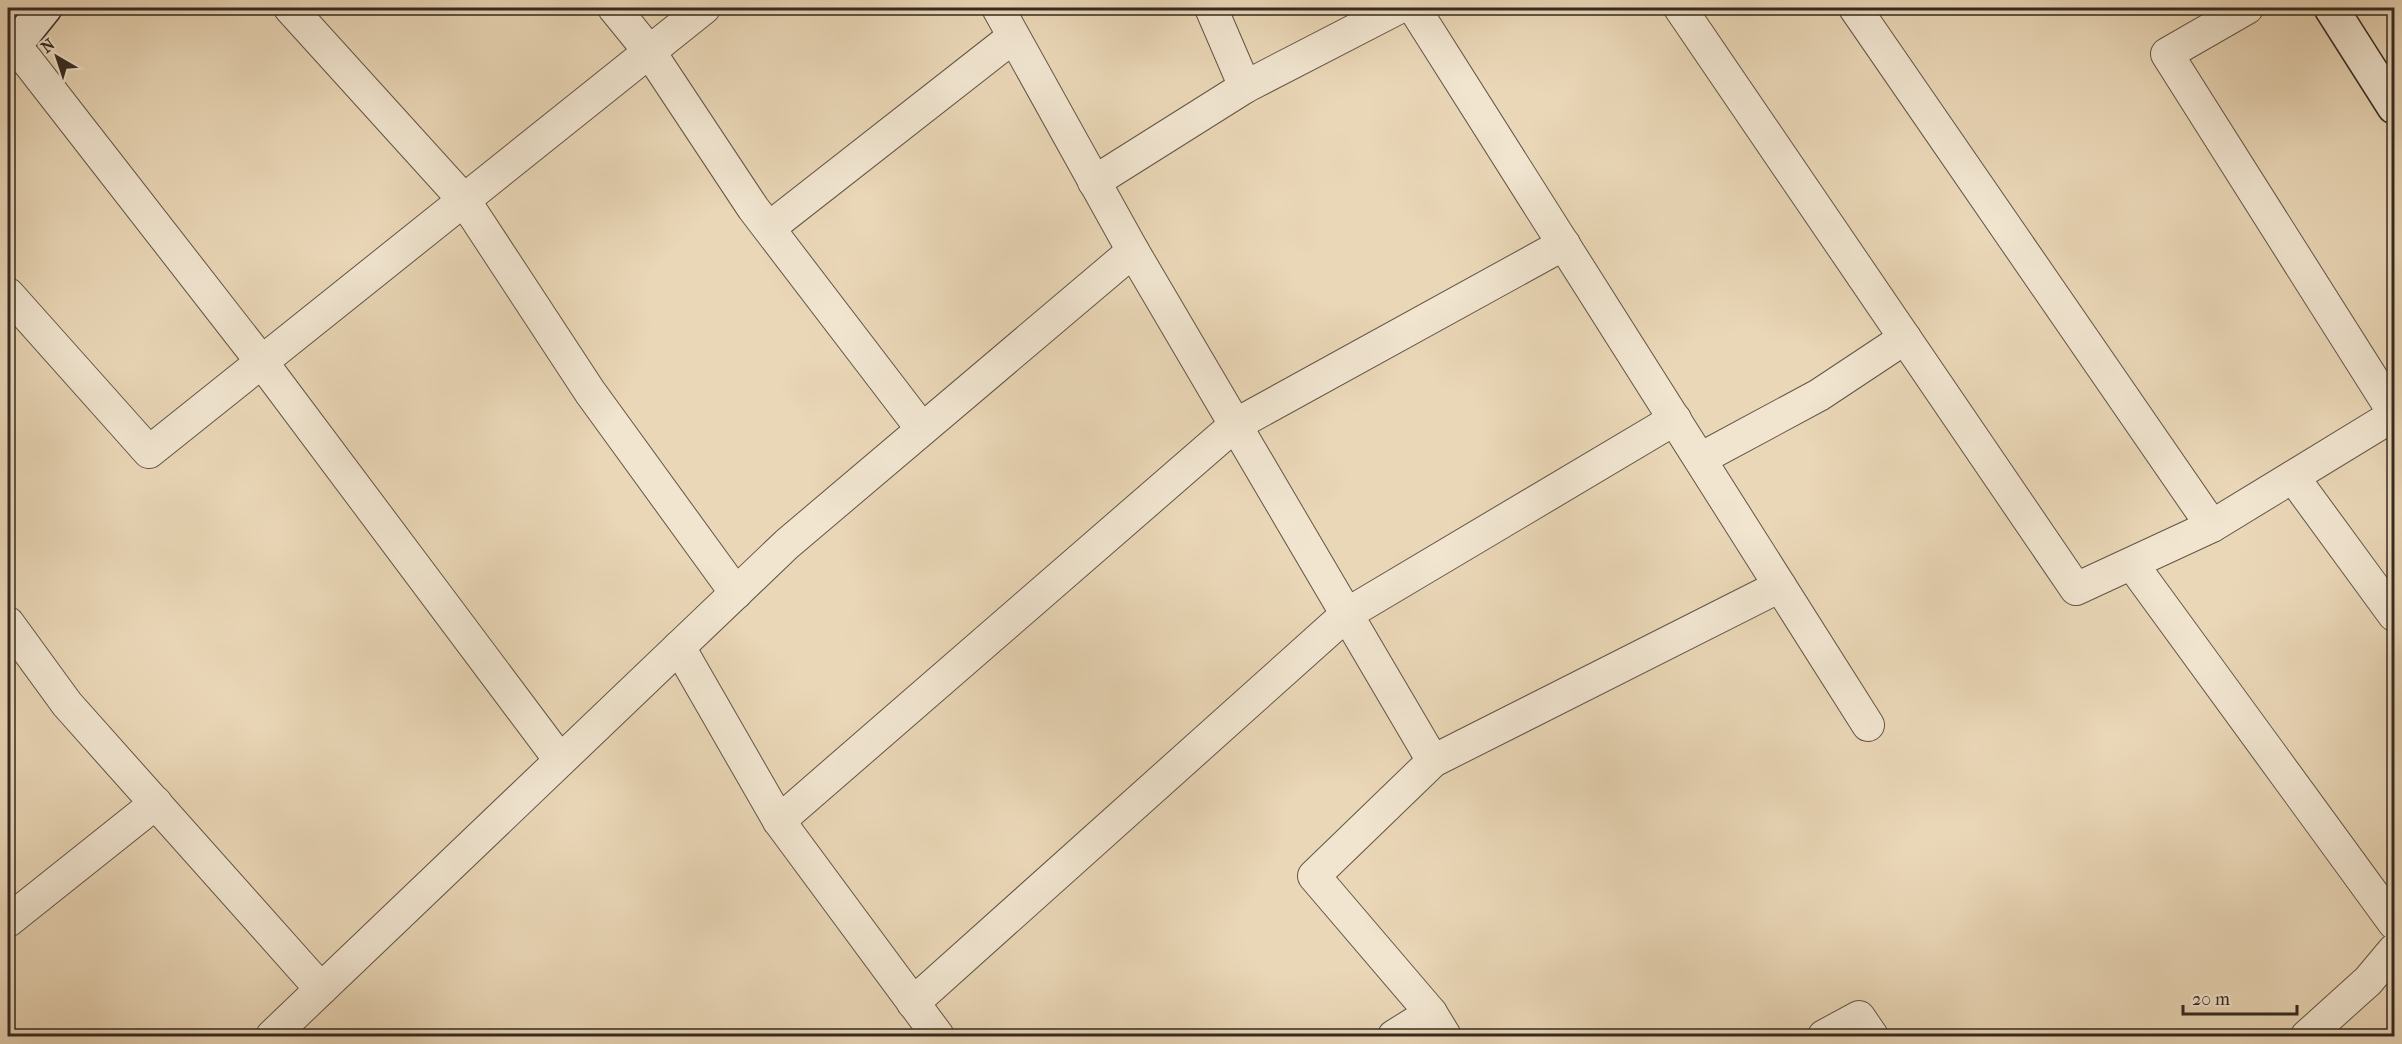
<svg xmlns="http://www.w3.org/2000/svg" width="2402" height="1044" viewBox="0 0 2402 1044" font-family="'IM FELL French Canon',serif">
<rect width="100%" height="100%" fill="#ead7b7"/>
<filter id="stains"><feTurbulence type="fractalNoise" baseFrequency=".00333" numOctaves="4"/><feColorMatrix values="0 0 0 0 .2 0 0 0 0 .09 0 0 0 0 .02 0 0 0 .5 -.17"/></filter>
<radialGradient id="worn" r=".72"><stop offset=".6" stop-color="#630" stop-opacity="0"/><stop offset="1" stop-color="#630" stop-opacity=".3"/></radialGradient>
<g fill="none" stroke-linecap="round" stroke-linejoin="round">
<!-- minor casing -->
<g stroke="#625547" stroke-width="34">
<g id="minor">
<polyline points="290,8 464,200 590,392 736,593"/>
<polyline points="614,8 649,51 753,208 922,429"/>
<polyline points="998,8 1133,251 1433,761"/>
<polyline points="1211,8 1245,87"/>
<polyline points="1414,8 1868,725"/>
<polyline points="1680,8 2076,589 2212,526 2394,415"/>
<polyline points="1855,8 2212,526"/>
<polyline points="2247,8 2167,54 2394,413"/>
<polyline points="15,45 261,361 560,760"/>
<polyline points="1094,182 1245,87 1398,8"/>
<polyline points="769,228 1013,37"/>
<polyline points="8,294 149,452 704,8"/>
<polyline points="1700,459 1819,395 1905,338"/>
<polyline points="2293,477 2394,615"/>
<polyline points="2132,564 2394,923"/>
<polyline points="8,623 67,704 321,989"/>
<polyline points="679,647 779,821 938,1036"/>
<polyline points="779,821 1235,425 1564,244"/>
<polyline points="8,921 156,803"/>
<polyline points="913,1003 1347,614 1675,419"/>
<polyline points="272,1036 787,544 1133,251"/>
<polyline points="1394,1036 1431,1013"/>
<polyline points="1445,1036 1431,1013 1314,876 1433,761 1780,586"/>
<polyline points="1824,1036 1859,1017 1872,1036"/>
<polyline points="2307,1036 2368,981 2394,950"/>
</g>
</g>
<!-- secondary casing -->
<g stroke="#342a22" stroke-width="36">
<g id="secondary">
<polyline points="2331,8 2394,107"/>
<polyline points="8,54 45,8"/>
</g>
</g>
<!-- minor -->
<use href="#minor" stroke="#f1e5d0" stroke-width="32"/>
<!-- secondary -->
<use href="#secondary" stroke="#f1e5d0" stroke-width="33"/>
</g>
<!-- margin -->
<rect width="2402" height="1044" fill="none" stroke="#ead7b7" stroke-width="30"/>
<rect x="9" y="9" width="2384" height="1026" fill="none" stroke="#342a22" stroke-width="3"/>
<rect x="15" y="15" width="2372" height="1014" fill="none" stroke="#342a22" stroke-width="1.5"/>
<!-- north arrow -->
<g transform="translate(57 57) rotate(321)" stroke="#f1e5d0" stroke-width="4.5" paint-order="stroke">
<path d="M0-4.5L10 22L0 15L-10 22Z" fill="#342a22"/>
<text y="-9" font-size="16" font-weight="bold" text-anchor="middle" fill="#342a22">N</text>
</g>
<!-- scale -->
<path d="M2183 1005v9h114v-9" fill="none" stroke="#342a22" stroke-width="3"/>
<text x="2192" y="1005" font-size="18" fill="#342a22" stroke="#f1e5d0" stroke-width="4.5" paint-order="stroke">20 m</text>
<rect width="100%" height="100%" filter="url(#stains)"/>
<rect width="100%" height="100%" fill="url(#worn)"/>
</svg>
